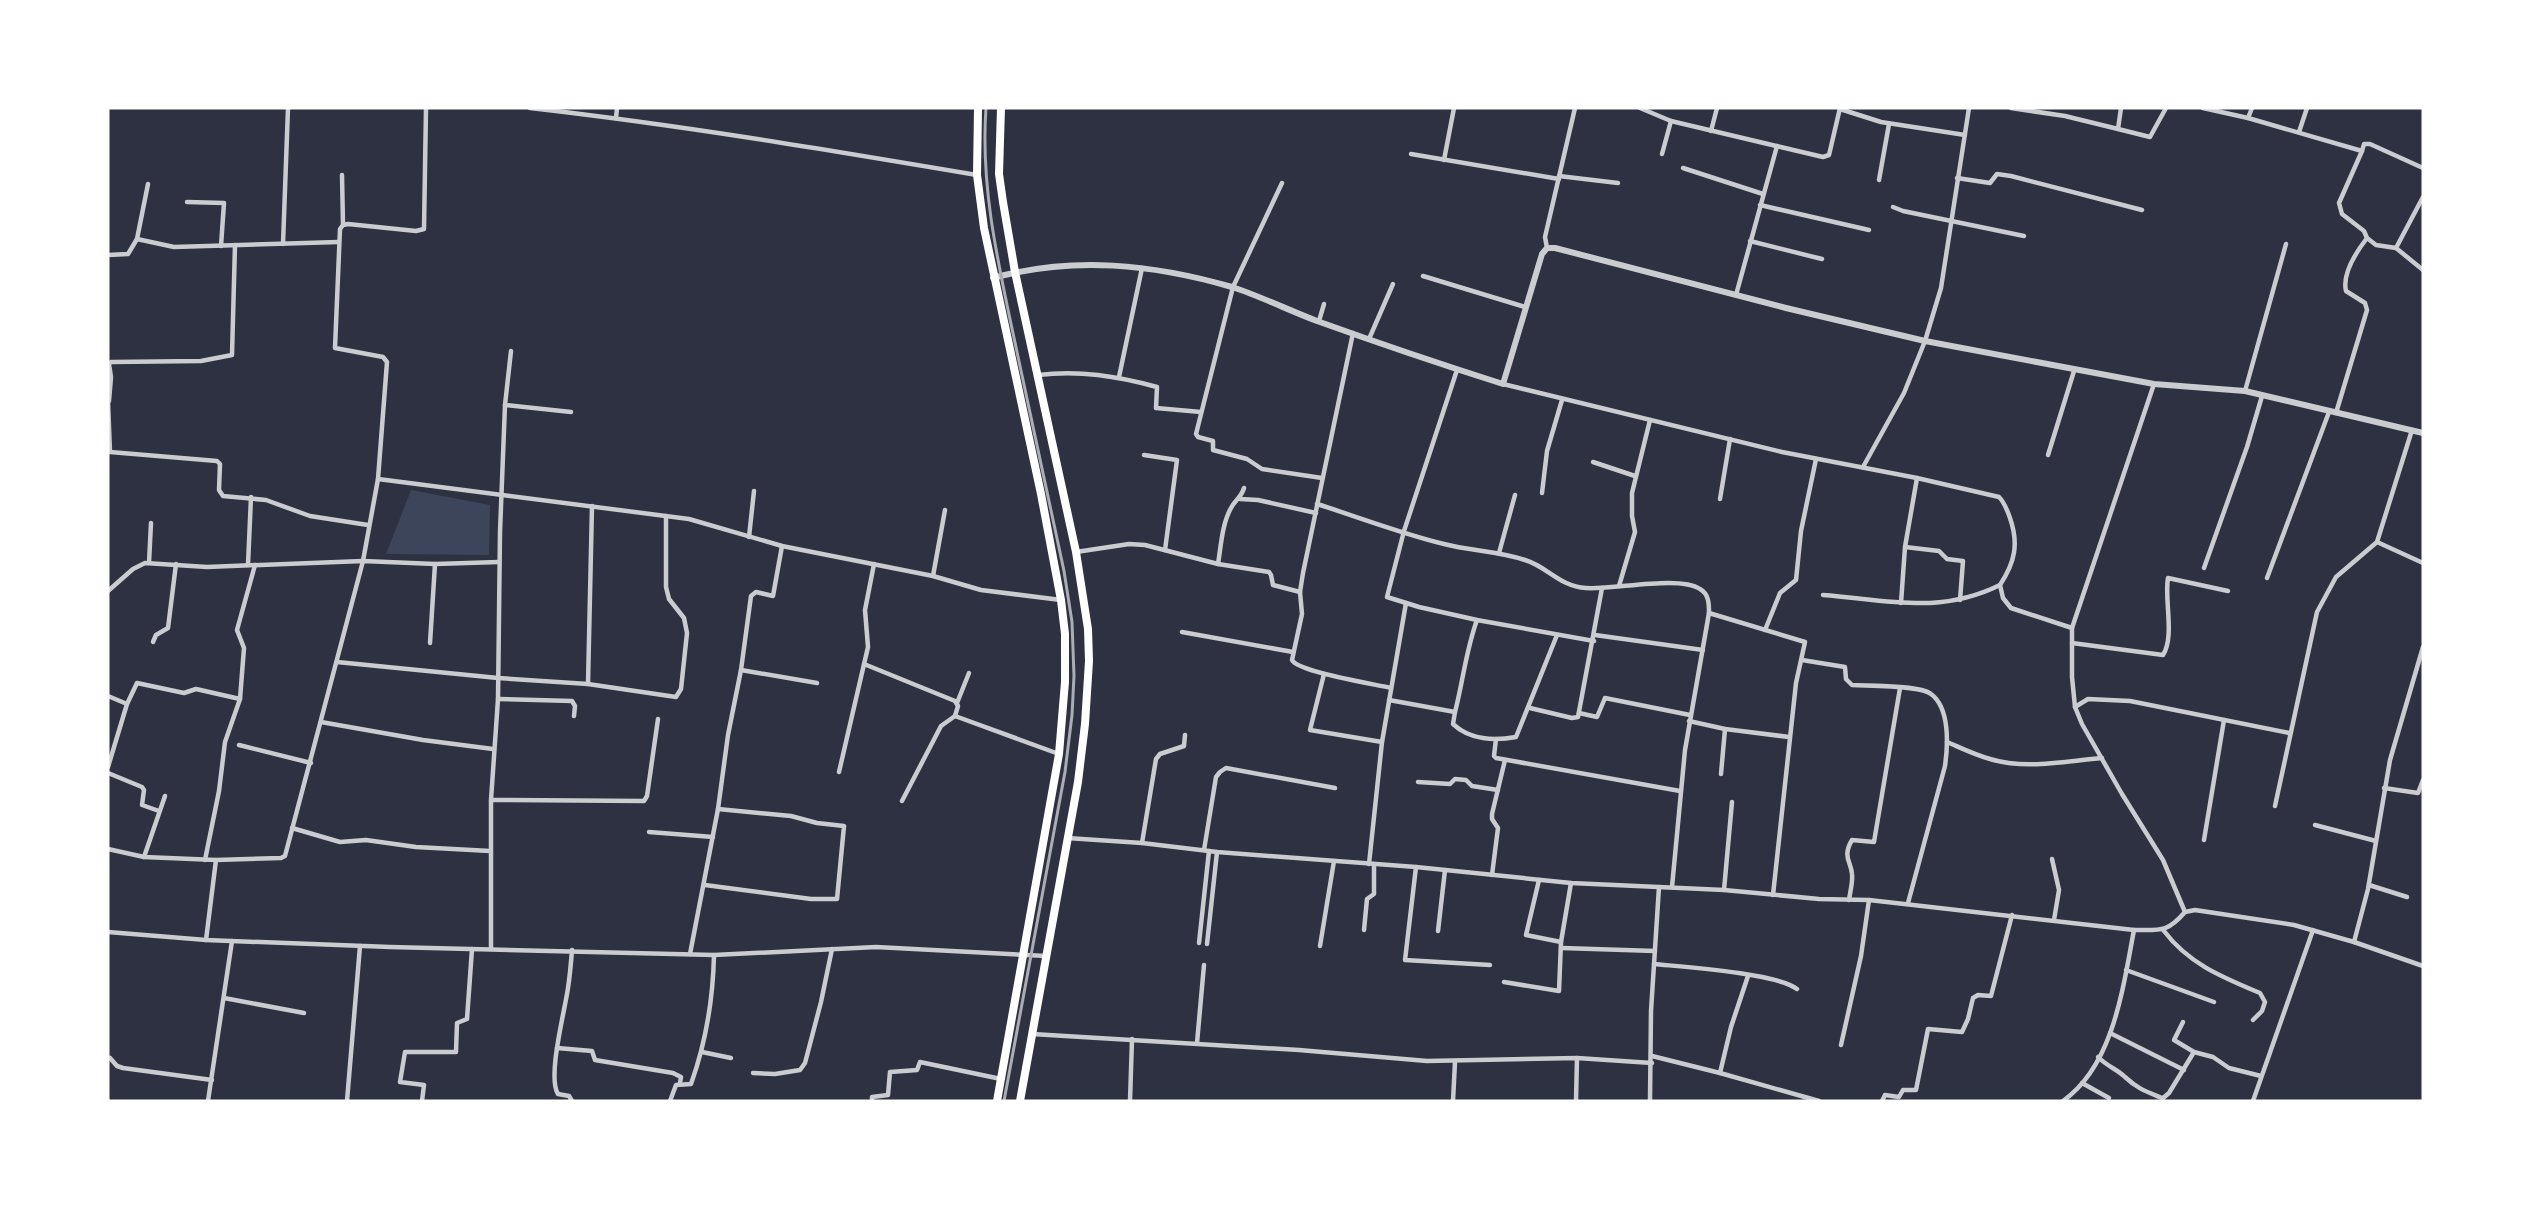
<svg xmlns="http://www.w3.org/2000/svg" width="2531" height="1209" viewBox="0 0 2531 1209" font-family="Montserrat,sans-serif">
<rect width="100%" height="100%" fill="#2d3142"/>
<!-- green -->
<polygon fill="#3c4559" points="411,490 490,505 489,555 386,554"/>
<g fill="none" stroke-linecap="round" stroke-linejoin="round">
<!-- minor -->
<g stroke="#caccd0" stroke-width="4.5">
<path d="M530,108c150,17 299,42 447,67"/>
<polyline points="1640,108 1671,121 1823,157 1829,155 1840,108"/>
<polyline points="2011,108 2065,116 2118,129 2121,108"/>
<polyline points="2203,108 2248,118 2362,151 2339,203 2342,214 2364,231 2367,238 2376,245 2396,248 2423,197"/>
<polyline points="1840,109 1881,122 1965,135"/>
<polyline points="616,118 617,108"/>
<polyline points="2248,118 2252,108"/>
<polyline points="2118,129 2150,137 2166,108"/>
<polyline points="1711,131 1717,108"/>
<polyline points="2299,132 2307,108"/>
<polyline points="2362,151 2364,144 2370,144 2423,168"/>
<polyline points="1411,154 1559,179"/>
<polyline points="1662,154 1671,121"/>
<polyline points="1444,160 1454,108"/>
<polyline points="1683,168 1763,194"/>
<polyline points="342,175 343,225"/>
<polyline points="1559,176 1618,183"/>
<polyline points="1957,178 1990,183 1997,174 2011,176 2142,210"/>
<polyline points="1879,180 1889,124"/>
<polyline points="1282,183 1233,287 1196,434 1198,437 1213,441 1213,450 1247,459 1262,469 1322,478"/>
<polyline points="187,202 224,203 221,246"/>
<polyline points="1760,205 1869,230"/>
<polyline points="1893,207 1903,211 2024,236"/>
<polyline points="137,239 174,247 339,242"/>
<polyline points="1750,241 1822,259"/>
<polyline points="283,244 288,108"/>
<polyline points="1547,248 1545,237 1575,108"/>
<polyline points="2396,248 2423,270"/>
<polyline points="108,255 128,254 137,239 148,184"/>
<polyline points="1423,276 1525,307"/>
<polyline points="1736,295 1777,146"/>
<polyline points="1319,321 1324,304"/>
<path d="M1353,333l-50,240 -3,19 2,22 -10,46c6,12 82,24 99,28"/>
<polyline points="1369,339 1393,284"/>
<polyline points="1457,370 1404,531 1387,597 1419,607 1477,620 1594,641"/>
<path d="M1038,375c41,-5 79,1 119,12l-1,21 45,4"/>
<polyline points="1119,377 1142,268"/>
<path d="M1503,384l279,68 135,26 82,19c6,6 8,13 11,21 9,26 5,44 -10,67l3,13 8,10 61,20"/>
<polyline points="2154,384 2072,628 2072,677 2075,707 2082,724 2122,794 2163,860 2185,912"/>
<polyline points="2245,391 2286,244"/>
<polyline points="108,401 110,452 217,461 220,464 219,490 223,496 266,500 310,516 368,525"/>
<polyline points="109,401 111,377 109,364 111,362 201,361 232,355 235,245"/>
<polyline points="505,405 571,412"/>
<path d="M2336,413l31,-103 -2,-7 -19,-12c-4,-17 11,-40 21,-53"/>
<polyline points="1144,455 1177,460 1165,550"/>
<polyline points="2048,455 2074,371"/>
<polyline points="1593,462 1635,476"/>
<polyline points="1863,467 1904,393 1925,341 1941,288 1969,108"/>
<polyline points="378,479 689,519 782,546 933,576 981,590 1061,600"/>
<polyline points="1542,493 1547,451 1562,400"/>
<polyline points="1240,499 1258,500 1316,513"/>
<polyline points="1720,499 1730,439"/>
<path d="M1317,504c41,13 85,30 127,40 27,7 54,7 81,16 23,7 34,26 61,28 28,2 93,-13 114,1 9,5 9,15 9,24l-24,137 -13,137"/>
<polyline points="749,537 754,491"/>
<polyline points="2377,542 2423,563"/>
<polyline points="1905,547 1939,551 1947,559 1963,561 1960,600"/>
<polyline points="1076,552 1129,544 1145,545 1218,564 1269,572 1271,575 1273,585 1300,592"/>
<polyline points="1499,553 1515,495"/>
<polyline points="149,563 151,523"/>
<path d="M1218,564c3,-18 4,-40 13,-56 4,-8 10,-10 13,-20"/>
<polyline points="248,565 251,497"/>
<polyline points="2204,568 2247,447 2262,396"/>
<polyline points="933,576 945,510"/>
<polyline points="2267,578 2329,412"/>
<polyline points="1619,586 1635,532 1632,516 1632,493 1650,420"/>
<polyline points="108,591 133,569 145,563 207,567 363,561 435,564 499,562"/>
<path d="M1823,595c65,5 116,20 177,-10"/>
<polyline points="1901,603 1905,547 1917,478"/>
<polyline points="1709,613 1805,642 1796,683 1773,895"/>
<polyline points="1765,630 1780,593 1796,580 1801,531 1816,459"/>
<polyline points="1182,632 1293,652"/>
<polyline points="1595,635 1703,650"/>
<polyline points="153,642 156,635 168,628 176,564"/>
<polyline points="430,643 435,564"/>
<path d="M2072,643l91,12c12,-19 1,-56 5,-77l60,13"/>
<path d="M1802,660l43,7 1,12 6,6c16,1 68,0 79,9 19,14 17,51 14,72l-37,137"/>
<polyline points="337,662 498,678 588,684 676,697 681,689 687,633 684,618 669,599 666,587 666,516"/>
<polyline points="864,664 955,701 958,706 955,716"/>
<polyline points="741,670 817,683"/>
<polyline points="1324,674 1310,730 1382,742"/>
<polyline points="588,684 592,506"/>
<polyline points="108,696 127,704"/>
<polyline points="498,699 572,701 575,706 574,716"/>
<path d="M1389,700l66,12 -2,12c17,16 42,17 63,13l41,-102"/>
<polyline points="957,703 969,673"/>
<polyline points="2075,707 2088,699 2130,701 2289,733"/>
<polyline points="1530,708 1572,718 1578,717 1602,588"/>
<path d="M1455,712c8,-31 11,-62 22,-92"/>
<polyline points="1579,713 1597,717 1605,698 1690,715"/>
<polyline points="955,716 1059,754"/>
<polyline points="1689,721 1725,729 1789,737"/>
<polyline points="321,722 423,740 493,749"/>
<polyline points="1496,739 1494,756 1496,758 1680,791"/>
<path d="M1947,742c14,6 28,13 43,17 36,11 75,2 112,-1"/>
<polyline points="239,745 311,763"/>
<polyline points="108,767 127,704 137,683 184,693 196,689 240,699"/>
<polyline points="839,772 868,647 865,610 874,564"/>
<polyline points="108,773 142,787 144,790 142,805 159,811"/>
<polyline points="1721,774 1725,729"/>
<polyline points="1418,782 1450,784 1455,779 1466,780 1472,786 1498,790"/>
<polyline points="2384,788 2418,793 2423,780"/>
<polyline points="491,800 644,801 647,796 658,719"/>
<polyline points="902,801 941,726 955,716"/>
<polyline points="2275,806 2317,612 2336,577 2377,542 2412,430"/>
<polyline points="2315,825 2376,841"/>
<polyline points="292,828 340,842 366,840 416,847 490,851"/>
<polyline points="649,832 713,837"/>
<path d="M1067,838l75,5 75,9 199,15 155,16 153,7 95,9 50,1 265,30c26,0 33,3 51,-18l10,-2 99,15 60,17 69,24"/>
<polyline points="2204,840 2224,720"/>
<polyline points="1142,843 1156,759 1160,754 1184,746 1185,735"/>
<polyline points="108,849 144,857 216,860"/>
<polyline points="1204,850 1216,777 1220,772 1226,768 1335,788"/>
<polyline points="144,857 165,796"/>
<polyline points="2052,859 2059,890 2054,920"/>
<polyline points="205,860 219,791 225,742 240,699 244,648 237,630 255,565"/>
<polyline points="1369,864 1382,742 1406,603"/>
<polyline points="1416,867 1405,960 1490,965"/>
<polyline points="1492,875 1498,828 1492,819 1492,814 1505,760"/>
<polyline points="1539,880 1526,935 1561,942"/>
<polyline points="705,885 811,899 837,899 844,826 817,823 791,816 718,809"/>
<polyline points="2369,885 2407,897"/>
<polyline points="1724,890 1732,802"/>
<path d="M1849,900c1,-8 4,-18 3,-26 -1,-13 -10,-17 0,-34l22,2 26,-154"/>
<polyline points="1364,930 1367,899 1374,894 1374,864"/>
<polyline points="1438,931 1445,870"/>
<path d="M2164,931c25,33 58,46 96,62l5,9 -3,9 -9,9"/>
<polyline points="108,932 206,940 390,947 714,955 876,947 1046,956"/>
<polyline points="206,940 216,860 281,858 285,856 363,561 378,479 387,362 383,357 335,348 340,229 343,225 348,224 416,231 424,229 426,108"/>
<polyline points="2354,942 2368,889 2390,760 2423,647"/>
<polyline points="1199,943 1209,851"/>
<polyline points="1207,944 1217,852"/>
<polyline points="1320,946 1334,861"/>
<polyline points="1562,948 1655,951"/>
<polyline points="491,949 491,800 498,699 500,532 505,405 511,351"/>
<path d="M572,950c-1,13 -2,25 -4,38 -3,22 -21,89 -10,106l11,2 3,5"/>
<polyline points="690,954 718,809 728,735 741,670 751,596 756,592 773,596 782,546"/>
<path d="M1654,964c30,3 122,9 143,25"/>
<polyline points="2126,970 2214,1002"/>
<polyline points="1504,982 1559,991 1561,942 1571,883"/>
<polyline points="224,998 304,1013"/>
<polyline points="2183,1022 2174,1040 2194,1052 2213,1057 2229,1068 2261,1076"/>
<polyline points="2110,1033 2184,1070"/>
<polyline points="1032,1034 1299,1050 1427,1061 1577,1058 1652,1063"/>
<polyline points="1197,1043 1204,965"/>
<polyline points="1841,1045 1861,956 1869,900"/>
<polyline points="557,1048 592,1051 595,1060 673,1073 681,1077 680,1083"/>
<polyline points="702,1052 731,1058"/>
<polyline points="1652,1056 1720,1073 1819,1101"/>
<path d="M2098,1057c10,10 19,12 27,20 13,12 20,14 37,21"/>
<polyline points="110,1058 117,1066 123,1068 212,1080"/>
<polyline points="753,1073 775,1074 800,1070 805,1063 821,1002 832,949"/>
<polyline points="1720,1073 1731,1027 1748,976"/>
<polyline points="2082,1083 2109,1098"/>
<polyline points="2162,1099 2169,1093 2194,1052"/>
<polyline points="208,1101 232,941"/>
<polyline points="347,1101 360,946"/>
<polyline points="422,1101 424,1085 400,1082 405,1052 456,1052 457,1023 467,1019 472,949"/>
<path d="M670,1101l6,-16 15,-1c15,-42 22,-84 23,-129"/>
<polyline points="872,1101 872,1097 888,1095 890,1072 917,1070 920,1062 1001,1079"/>
<polyline points="1130,1101 1132,1039"/>
<polyline points="1453,1101 1455,1062"/>
<polyline points="1576,1101 1577,1058"/>
<polyline points="1650,1101 1651,1011 1659,887"/>
<polyline points="1882,1101 1885,1095 1899,1097 1903,1090 1916,1090 1928,1029 1962,1032 1968,1019 1973,998 1978,995 1991,996 2012,915"/>
<path d="M2063,1101c51,-36 60,-114 71,-171"/>
<polyline points="2253,1101 2313,930"/>
</g>
<!-- tertiary -->
<path stroke="#caccd0" stroke-width="6" d="M993,278c81,-22 159,-14 239,9 28,9 56,23 85,34 61,22 123,43 186,63l39,-130 5,-6h8l231,60 139,33 229,43 91,7 178,42"/>
<!-- primary -->
<g stroke="#fff" stroke-width="8">
<polyline points="978,108 977,175 984,228 1041,494 1061,600 1065,634 1065,682 1059,754 997,1101"/>
<polyline points="1001,108 999,174 1003,202 1015,272 1076,552 1088,629 1089,661 1085,724 1078,782 1020,1101"/>
</g>
<!-- rail -->
<path stroke="#abadb3" stroke-width="3" d="M986,108c-6,83 14,163 31,244 16,73 32,146 47,219l8,51 2,54 -2,39 -7,57 -61,329"/>
</g>
<!-- border -->
<rect width="2531" height="1209" fill="none" stroke="#ffffff" stroke-width="219"/>
</svg>
